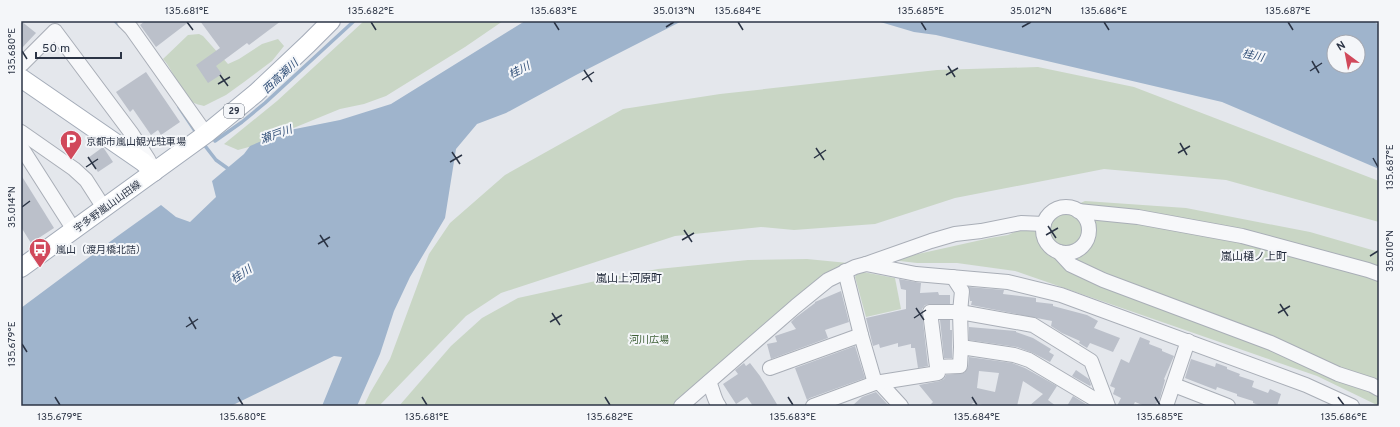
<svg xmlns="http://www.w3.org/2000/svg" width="1400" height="427" viewBox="0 0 1400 427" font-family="Overpass,'Noto Sans JP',sans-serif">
<rect width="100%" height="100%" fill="#e4e7ec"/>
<!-- green -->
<g fill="#c9d6c5">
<polygon points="364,21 503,21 465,47 386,96 364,104 340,109 274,136 256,145 238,150 224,144 277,101"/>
<path d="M199,34l4,2 25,28 11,-5 23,-15 16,-5 6,7 -12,15 -28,21 -18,13 -22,11c-3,-1 -9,-2 -12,-4 -12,-7 -18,-32 -29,-43l25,-24z"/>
<polygon points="1038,67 1134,87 1379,181 1379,222 1226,180 1104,169 955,198 875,224 794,230 761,227 675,236 501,293 466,316 379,406 364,406 370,393 390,359 429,254 450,223 505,175 623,109 720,94 937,70"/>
<polygon points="1085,201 1186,208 1310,232 1379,252 1379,406 1317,376 1015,271 957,263 917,263 891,260 990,238 1008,235"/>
<polygon points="807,259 848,263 674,406 399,406 451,346 482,318 518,298 614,277 658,269 748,260"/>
<polygon points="863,272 895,278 901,309 866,317 855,277 857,273"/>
</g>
<!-- water -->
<g fill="#9fb4cc" fill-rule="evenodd">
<polygon points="525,21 682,21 576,75 506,113 477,124 456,149 445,218 410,277 394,311 380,354 357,406 322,406 342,357 334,356 231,406 21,406 21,308 115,238 161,205 176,217 190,222 216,197 212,181 244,154 250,146 285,131 340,120 391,104"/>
<path d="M877,21h496l6,4v144l-157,-67 -286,-67 -22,-3zM1334,42h24v24h-24z"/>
</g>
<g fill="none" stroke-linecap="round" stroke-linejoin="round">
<!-- stream -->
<g stroke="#9fb4cc" stroke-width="3.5">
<polyline points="115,21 120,26"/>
<polyline points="179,107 197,134"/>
<polyline points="215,141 242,122 265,103 354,21"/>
<polyline points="202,142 216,160 230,170"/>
</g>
</g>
<!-- building -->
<g fill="#bbc0ca" fill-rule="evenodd">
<polygon points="21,21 36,33 21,49"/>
<polygon points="145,21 190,21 156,47 140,25"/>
<polygon points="200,21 281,21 249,45 247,43 216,66 222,74 208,83 196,65 220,48"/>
<polygon points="146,72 180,122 161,135 158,130 151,135 133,109 130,112 116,92"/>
<polygon points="103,147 113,162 98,172 88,158"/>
<polygon points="21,175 54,228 31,243 21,227"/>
<polygon points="899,279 921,283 920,293 938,292 939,295 950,295 950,304 930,304 925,305 922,309 922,313 928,366 918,368 915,348 911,348 911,344 898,347 898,343 880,348 879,344 873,346 866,318 906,309 906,290 901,289"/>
<polygon points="969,287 1004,290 1003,294 1036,298 1036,302 1053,304 1053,306 1087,315 1098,321 1094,328 1120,338 1113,352 1090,343 1087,348 1079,343 1080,341 1062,333 1051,326 1052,321 971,305 972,301 970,301"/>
<polygon points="841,291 849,322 825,330 828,338 771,359 767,344 777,342 775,336 796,329 791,322 795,318 815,303 815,302"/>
<polygon points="940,320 950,320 950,330 952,330 952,358 944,358"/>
<polygon points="969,327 1016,331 1016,332 1033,338 1051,349 1049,352 1054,355 1050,362 1033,353 1017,347 969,340"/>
<polygon points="1140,337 1150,341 1149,344 1162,349 1162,351 1174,356 1164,379 1165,380 1160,398 1155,406 1145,406 1135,402 1133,406 1117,406 1121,398 1113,394 1115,388 1110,386 1121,359 1129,363"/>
<polygon points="855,346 865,378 810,398 807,400 795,368"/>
<path d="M969,357l43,6 13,5 32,18 -9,14 8,6h-27l14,-12 -20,-13 -6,25h-30l-14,-3 -3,3h-41l4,-4 -14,-17 21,-4 4,-2 2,-4 18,-2 4,-6zM979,371l20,2 -4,19 -18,-4z"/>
<polygon points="1191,359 1215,367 1216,363 1227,367 1227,369 1240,374 1239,376 1254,381 1252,387 1268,393 1270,389 1281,394 1277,406 1261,406 1253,403 1253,401 1237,396 1237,394 1217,387 1216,390 1185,378"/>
<polygon points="744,363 746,366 750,363 760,376 778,406 753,406 747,397 736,404 723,384 738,374 735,370"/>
<polygon points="1076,370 1089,379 1091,385 1090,386 1072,376"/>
<polygon points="876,392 889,406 852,406 862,397"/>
<polygon points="1073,396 1089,406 1067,406"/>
</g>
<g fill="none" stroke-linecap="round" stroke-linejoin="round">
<!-- minor casing -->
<g stroke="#a9aeb7" stroke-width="16">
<g id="minor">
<polyline points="124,21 131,28 206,134"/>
<polyline points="22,64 55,31 132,134 148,159 152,167"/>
<polyline points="21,132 74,169 86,180 104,208"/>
<polyline points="21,147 74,230"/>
<circle cx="1066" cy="230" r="23"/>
<polyline points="1078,211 1138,217 1242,236 1368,270 1379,274"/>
<polyline points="1059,252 1071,265 1103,280 1271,343 1338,374 1372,385 1379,389"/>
<polyline points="866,264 931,241 955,234 981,231 1021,223 1044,224"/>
<polyline points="845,271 861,335 875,383"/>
<polyline points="953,277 962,291 960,312 961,347"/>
<polyline points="937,367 930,312 960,312 1033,325 1091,361 1108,406"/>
<polyline points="770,368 861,335"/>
<path d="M709,382c4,8 5,18 10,24"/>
<polyline points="879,382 901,406"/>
<polyline points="1174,385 1228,406"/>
<polyline points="681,406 796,306 828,280 855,267 866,264 916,274 1008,282 1061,295 1306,385 1352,406"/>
<polyline points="813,406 875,383 938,373 937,367 960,366 961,347 1014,355 1029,360 1106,406"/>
<polyline points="1166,406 1188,341"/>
</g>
</g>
<!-- major casing -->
<g stroke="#a3abb8" stroke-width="20">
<g id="major">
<polyline points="21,78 143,162 154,172"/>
<polyline points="21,268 206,134 256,93 308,44 331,21"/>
</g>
</g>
<!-- minor -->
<use href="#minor" stroke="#f7f8fa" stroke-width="14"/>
<!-- major -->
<use href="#major" stroke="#fff" stroke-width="18"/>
</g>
<!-- ticks -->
<path fill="none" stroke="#2b3445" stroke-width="1.5" d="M187,22l6,8M371,22l5,8M554,22l5,8M738,22l5,8M921,22l5,8M1104,22l5,8M1288,22l5,8M666,27l8,-5M1022,27l9,-5M22,51l5,8M1312,61l7,12M948,66l7,11M584,70l8,12M1310,71l12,-8M220,75l8,11M946,75l12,-7M582,80l12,-8M218,84l12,-7M1180,143l7,12M816,148l8,12M452,152l8,12M1178,153l12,-7M88,157l8,12M814,158l12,-8M1373,158l5,9M450,162l12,-7M86,167l12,-8M22,207l8,-6M1048,226l8,12M684,230l8,12M320,235l8,12M1046,235l12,-7M682,240l12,-7M318,244l12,-7M1370,256l8,-5M1280,304l8,12M916,308l8,12M552,313l8,12M1278,313l12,-7M189,317l7,12M914,318l12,-8M550,322l12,-7M186,327l12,-8M22,344l5,8M55,397l5,8M238,397l5,8M422,397l5,8M605,397l5,8M788,397l5,8M972,397l5,8M1155,397l5,8M1338,397l6,8"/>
<!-- icons -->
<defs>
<g id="parking-pin" transform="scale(1.15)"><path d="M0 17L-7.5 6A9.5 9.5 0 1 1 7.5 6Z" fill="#d1495b" stroke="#f4f6f9"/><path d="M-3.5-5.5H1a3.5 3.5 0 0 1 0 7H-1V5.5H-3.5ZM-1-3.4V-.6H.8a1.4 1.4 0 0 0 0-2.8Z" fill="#fff"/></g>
<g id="bus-pin" transform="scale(1.15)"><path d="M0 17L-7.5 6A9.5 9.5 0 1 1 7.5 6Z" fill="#d1495b" stroke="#f4f6f9"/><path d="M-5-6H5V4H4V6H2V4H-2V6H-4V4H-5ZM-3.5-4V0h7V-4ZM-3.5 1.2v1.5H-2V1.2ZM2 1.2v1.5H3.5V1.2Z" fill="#fff"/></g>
</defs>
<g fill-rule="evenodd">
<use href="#parking-pin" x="71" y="141"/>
<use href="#bus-pin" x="40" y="249"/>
</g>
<g text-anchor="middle" stroke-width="4" stroke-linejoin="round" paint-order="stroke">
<!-- shield labels -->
<rect fill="#f4f6f9" stroke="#676e7b" stroke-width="1" x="224" y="104" width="20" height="14" rx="3"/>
<g font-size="9" font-weight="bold" fill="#2b3445">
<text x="234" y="114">29</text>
</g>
<!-- poi labels -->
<g font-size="10" fill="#2b3445" stroke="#f4f6f9" text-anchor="start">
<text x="86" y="145">京都市嵐山観光駐車場</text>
<text x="56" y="253">嵐山（渡月橋北詰）</text>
</g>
<!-- street labels -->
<g font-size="10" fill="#2b3445" stroke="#f4f6f9">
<text transform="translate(107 206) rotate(-36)" y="4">宇多野嵐山山田線</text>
</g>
<!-- park labels -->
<g font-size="10" fill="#3f6138" stroke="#f4f6f9">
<text x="649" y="343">河川広場</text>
</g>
<!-- water labels -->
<g font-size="11" font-style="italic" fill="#34527a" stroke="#f4f6f9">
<text transform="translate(1253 55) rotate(13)" y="4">桂川</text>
<text transform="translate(519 70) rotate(-27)" y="4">桂川</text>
<text transform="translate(280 76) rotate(-43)" y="4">西高瀬川</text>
<text transform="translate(276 134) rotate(-20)" y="4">瀬戸川</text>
<text transform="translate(241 274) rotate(-34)" y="4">桂川</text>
</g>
<!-- neighbourhood labels -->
<g font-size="11" fill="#1d2536" stroke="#f4f6f9">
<text x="1254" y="260">嵐山樋ノ上町</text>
<text x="629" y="282">嵐山上河原町</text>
</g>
</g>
<!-- border -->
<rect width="1400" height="427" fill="none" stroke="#f4f6f9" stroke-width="44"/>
<!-- north arrow -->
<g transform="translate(1346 54) rotate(328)"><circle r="19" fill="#f4f6f9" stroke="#a4a8b1"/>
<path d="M0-3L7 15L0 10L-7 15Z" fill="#d1495b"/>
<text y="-6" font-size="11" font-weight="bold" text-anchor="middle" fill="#2b3445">N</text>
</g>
<!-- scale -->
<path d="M36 52v6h85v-6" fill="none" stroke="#2b3445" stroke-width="2"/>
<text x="42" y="52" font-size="12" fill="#2b3445" stroke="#f4f6f9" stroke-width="3" paint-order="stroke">50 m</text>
<rect x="22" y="22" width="1356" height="383" fill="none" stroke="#2b3445" stroke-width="1.5"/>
<g font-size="10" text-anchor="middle" fill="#2b3445">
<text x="187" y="14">135.681°E</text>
<text x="371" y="14">135.682°E</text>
<text x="554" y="14">135.683°E</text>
<text x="674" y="14">35.013°N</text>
<text x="738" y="14">135.684°E</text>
<text x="921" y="14">135.685°E</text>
<text x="1031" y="14">35.012°N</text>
<text x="1104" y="14">135.686°E</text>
<text x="1288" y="14">135.687°E</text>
<text transform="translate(11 51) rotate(-90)" y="4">135.680°E</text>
<text transform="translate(1389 167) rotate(-90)" y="4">135.687°E</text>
<text transform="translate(11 207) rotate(-90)" y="4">35.014°N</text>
<text transform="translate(1389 251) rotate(-90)" y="4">35.010°N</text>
<text transform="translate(11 344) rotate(-90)" y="4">135.679°E</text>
<text x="60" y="420">135.679°E</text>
<text x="243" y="420">135.680°E</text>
<text x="427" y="420">135.681°E</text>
<text x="610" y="420">135.682°E</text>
<text x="793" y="420">135.683°E</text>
<text x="977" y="420">135.684°E</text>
<text x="1160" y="420">135.685°E</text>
<text x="1344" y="420">135.686°E</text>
</g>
</svg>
